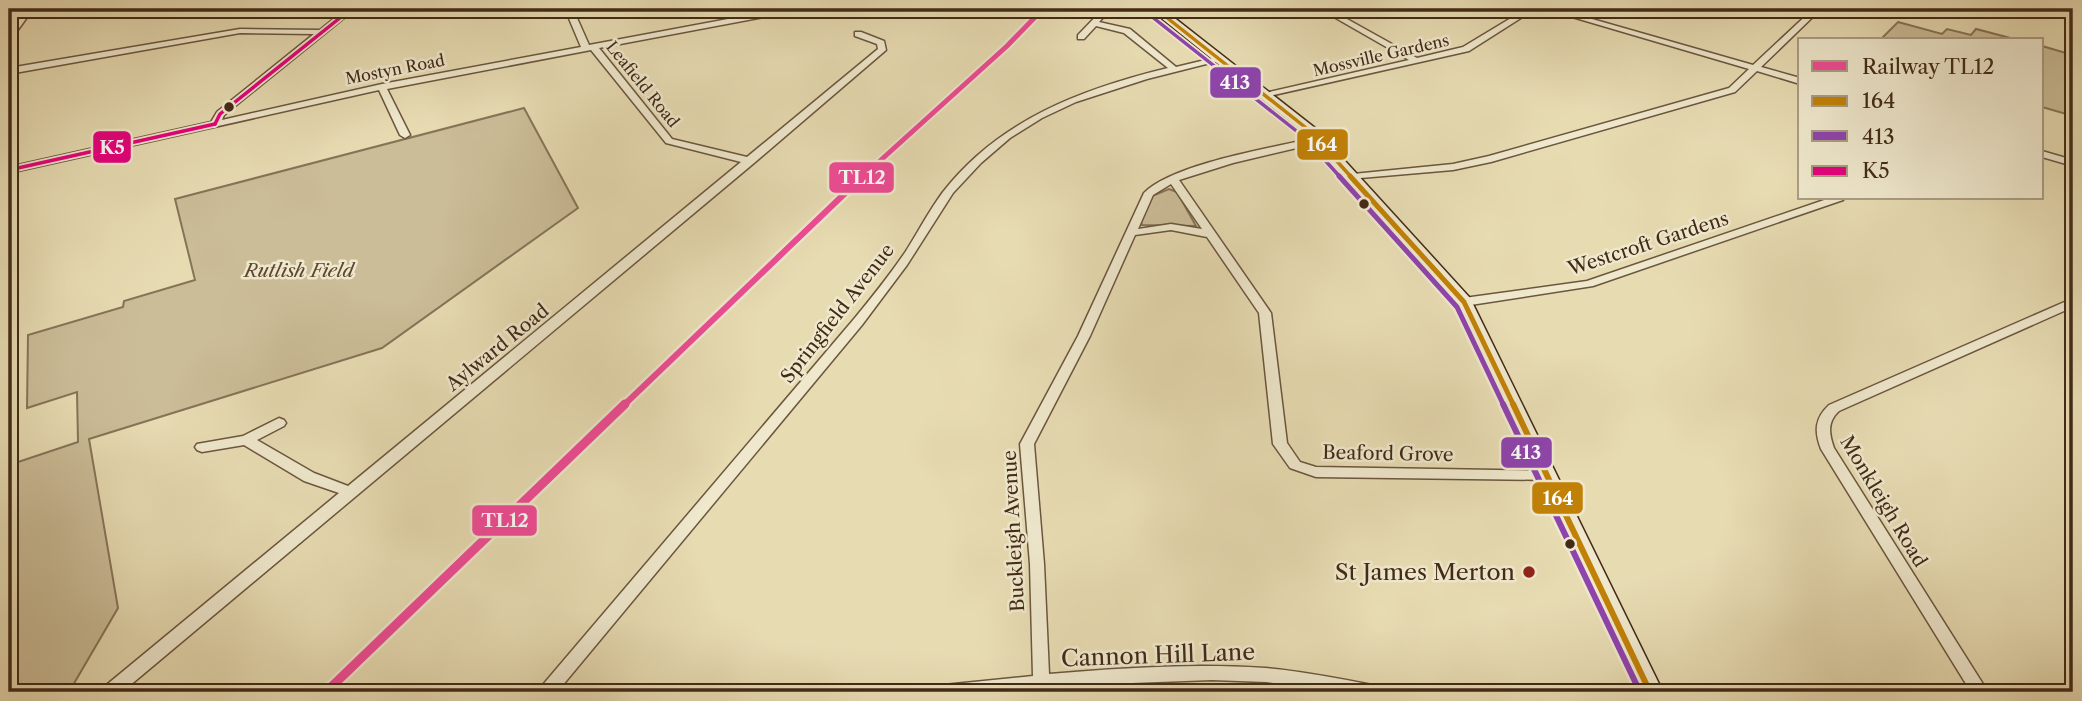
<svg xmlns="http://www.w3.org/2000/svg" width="2082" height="701" viewBox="0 0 2082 701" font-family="'Libre Caslon Text',serif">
<rect width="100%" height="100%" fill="#e7dbb2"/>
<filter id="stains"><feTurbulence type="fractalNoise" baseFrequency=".00286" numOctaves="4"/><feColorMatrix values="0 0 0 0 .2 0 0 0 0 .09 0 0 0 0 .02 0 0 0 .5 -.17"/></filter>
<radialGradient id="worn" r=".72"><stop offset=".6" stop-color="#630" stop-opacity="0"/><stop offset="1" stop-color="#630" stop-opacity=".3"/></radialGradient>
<!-- green -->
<g fill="#cbbd98" stroke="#867458" stroke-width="2">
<polygon points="1898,22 1942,34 1947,29 1971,35 1976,29 2018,40 1880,40"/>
<polygon points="2042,46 2073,55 2073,116 2042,107"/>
<polygon points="524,108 578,208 382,348 89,439 118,608 69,692 9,692 9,465 78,442 77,392 27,408 28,335 123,307 124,301 195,280 175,199"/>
<polygon points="1169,189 1177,192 1196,226 1142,225 1141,222 1152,196"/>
</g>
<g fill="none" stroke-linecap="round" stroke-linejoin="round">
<!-- minor casing -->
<g stroke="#6b563e" stroke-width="3">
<g id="minor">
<polygon points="25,9 33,9 12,38 9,38 9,31"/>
<path d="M346,9h9l-131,106 -2,5 160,-36 199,-37 -16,-38h8l16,36 193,-36c9,0 15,2 23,3 7,1 30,-3 41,-3l-4,2 -37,6 -14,-5 -192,36 73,91 75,18 131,-108 -1,-5 -22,-8v-4h6l23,9 2,9 -132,113 -632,529h-20l2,-5 235,-194 -35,-12 -60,-36 -42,7 -5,-2 -2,-3 2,-3 46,-8 36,-18 5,2 2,3 -2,3 -27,14 57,33 34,13 393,-324 -75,-19 -75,-93 -204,39 23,46 -5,3 -5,-3 -21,-45 -370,83v-6l202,-45 6,-10 97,-78 -74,-1 -231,41v-6l231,-39 80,1z"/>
<path d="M1103,9h8l-12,13 31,7 46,38 46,-11 4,3 -79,20 -71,23 -34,16 -32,20 -29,25 -28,30 -46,72 -45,60 -305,367h-18l2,-5 313,-368c18,-22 36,-44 52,-68 12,-19 23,-40 37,-59 56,-72 139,-103 225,-124l-44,-35 -28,-7 -12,13h-6v-4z"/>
<polygon points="1320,9 1329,9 1417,58 1463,47 1526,9 1535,9 1469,51 1265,97 1265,93 1409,60"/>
<polygon points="1545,9 1557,9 1753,65 1813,9 1821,9 1761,67 1800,78 1800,84 1757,71 1735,92 1491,162 1453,170 1349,179 1349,175 1353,174 1453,164 1489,156 1729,88 1749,69"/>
<path d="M1319,137l3,1v4l-89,21 -54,17 92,133 16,130 13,19 16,5 233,4 5,1 2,4 -2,4 -238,-3 -26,-9 -17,-24 -14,-131 -52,-76 -36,-7 -36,5 -45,101 -56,108 10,120 5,110c72,-6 144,-11 216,-6 36,3 72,10 107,17l6,2 2,5h-43l-71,-10 -54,-2 -107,4 -93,8h-76l2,-5 6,-2 89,-9 -3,-112 -10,-120 58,-108 66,-143c30,-30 132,-46 175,-56zM1171,184l31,45 -31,-5 -33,5 15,-34z"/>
<polygon points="2042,151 2073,160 2073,166 2042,157"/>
<polygon points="1830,198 1844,198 1843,200 1593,286 1464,306 1458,302 1464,298 1587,281"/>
<path d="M2069,300h4v7l-234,104c-12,11 -10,23 -5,37l154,244h-17l-150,-243c-7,-18 -6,-31 8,-44z"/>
</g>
</g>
<!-- secondary casing -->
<g stroke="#422a17" stroke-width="3">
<polygon id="secondary" points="1150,9 1163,9 1315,128 1470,298 1663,692 1637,692 1456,304 1305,134"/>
</g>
<!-- minor -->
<use href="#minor" fill="#efe8cd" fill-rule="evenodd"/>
<!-- secondary -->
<use href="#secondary" fill="#efe8cd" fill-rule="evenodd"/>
<!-- bus-1-far2 casing -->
<g stroke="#efe8cd" stroke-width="7">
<polyline id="bus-1-far2" points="1156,9 1310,131 1352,178"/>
</g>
<!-- bus-1-far1 casing -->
<g stroke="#efe8cd" stroke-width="10">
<polyline id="bus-1-far1" points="1350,176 1464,302 1514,406"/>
</g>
<!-- bus-1 casing -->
<g stroke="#efe8cd" stroke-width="11">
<polyline id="bus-1" points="1513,404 1650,692"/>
</g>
<!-- bus-2-far2 casing -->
<g stroke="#efe8cd" stroke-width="7">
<polyline id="bus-2-far2" points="1151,16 1304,137 1341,178"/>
</g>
<!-- bus-2-far1 casing -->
<g stroke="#efe8cd" stroke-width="10">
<polyline id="bus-2-far1" points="1339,176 1457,307 1504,406"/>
</g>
<!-- bus-2 casing -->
<g stroke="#efe8cd" stroke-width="11">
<polyline id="bus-2" points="1503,404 1640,692"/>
</g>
<!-- bus-3 casing -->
<g stroke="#efe8cd" stroke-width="7">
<g id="bus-3">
<polyline points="215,124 220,114 351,9"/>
<polyline points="9,170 215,124"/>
</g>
</g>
<!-- bus-1-far2 -->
<use href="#bus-1-far2" stroke="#c18107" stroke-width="3.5"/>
<!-- bus-1-far1 -->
<use href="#bus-1-far1" stroke="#c18107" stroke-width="5"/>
<!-- bus-1 -->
<use href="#bus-1" stroke="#c18107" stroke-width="6"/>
<!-- bus-2-far2 -->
<use href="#bus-2-far2" stroke="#8e44ad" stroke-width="3.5"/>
<!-- bus-2-far1 -->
<use href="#bus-2-far1" stroke="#8e44ad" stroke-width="5"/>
<!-- bus-2 -->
<use href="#bus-2" stroke="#8e44ad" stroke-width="6"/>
<!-- bus-3 -->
<use href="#bus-3" stroke="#e5007d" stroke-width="3.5"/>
<!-- rail-1-far2 casing -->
<g stroke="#efe8cd" stroke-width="9">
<polyline id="rail-1-far2" points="861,178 1007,46 1043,9"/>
</g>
<!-- rail-1-far1 casing -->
<g stroke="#efe8cd" stroke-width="11">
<polyline id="rail-1-far1" points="623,406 863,176"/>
</g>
<!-- rail-1 casing -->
<g stroke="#efe8cd" stroke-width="14">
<polyline id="rail-1" points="326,692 625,404"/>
</g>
<!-- rail-1-far2 -->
<use href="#rail-1-far2" stroke="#ee4b95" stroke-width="5"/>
<!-- rail-1-far1 -->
<use href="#rail-1-far1" stroke="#ee4b95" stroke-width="6"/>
<!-- rail-1 -->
<use href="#rail-1" stroke="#ee4b95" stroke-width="9"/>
</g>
<!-- markers -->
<g fill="#422a17" stroke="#efe8cd" stroke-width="2.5">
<circle cx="229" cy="107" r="6"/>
<circle cx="1364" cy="204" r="6"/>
<circle cx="1570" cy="544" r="6"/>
</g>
<circle fill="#8f2418" stroke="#efe8cd" stroke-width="2.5" cx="1529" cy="572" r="7"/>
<g text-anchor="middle" stroke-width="5" stroke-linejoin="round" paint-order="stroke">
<!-- far-street labels -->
<g font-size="16" fill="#422a17" stroke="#efe8cd">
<text transform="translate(1381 55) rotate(-13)" y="6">Mossville Gardens</text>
<text transform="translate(395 69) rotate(-11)" y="6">Mostyn Road</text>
<text transform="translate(643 84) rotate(51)" y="6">Leafield Road</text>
</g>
<!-- street labels -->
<g font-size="19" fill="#422a17" stroke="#efe8cd">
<text transform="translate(1648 243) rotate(-18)" y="7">Westcroft Gardens</text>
<text transform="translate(837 313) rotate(-52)" y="7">Springfield Avenue</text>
<text transform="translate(497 347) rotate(-39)" y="7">Aylward Road</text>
<text transform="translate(1388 453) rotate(1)" y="7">Beaford Grove</text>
<text transform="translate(1884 501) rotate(59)" y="7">Monkleigh Road</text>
<text transform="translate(1013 531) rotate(-93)" y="7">Buckleigh Avenue</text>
</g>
<!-- park labels -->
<g font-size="19" font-style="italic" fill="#5d4731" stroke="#efe8cd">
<text x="299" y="277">Rutlish Field</text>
</g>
<!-- near-poi labels -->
<g font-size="23" fill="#422a17" stroke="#efe8cd" text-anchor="end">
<text x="1515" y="580">St James Merton</text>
</g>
<!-- near-street labels -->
<g font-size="23" fill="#422a17" stroke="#efe8cd">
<text transform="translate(1158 655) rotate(-2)" y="8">Cannon Hill Lane</text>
</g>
</g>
<g stroke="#efe8cd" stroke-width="2.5">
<rect x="1209" y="66" width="53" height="33" rx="7" fill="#8e44ad"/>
<rect x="1296" y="128" width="53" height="33" rx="7" fill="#c18107"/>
<rect x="92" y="130" width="40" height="34" rx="7" fill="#e5007d"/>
<rect x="828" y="161" width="67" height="33" rx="7" fill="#ee4b95"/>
<rect x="1500" y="436" width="53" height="33" rx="7" fill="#8e44ad"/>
<rect x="1531" y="481" width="53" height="34" rx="7" fill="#c18107"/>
<rect x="471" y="504" width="67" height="33" rx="7" fill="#ee4b95"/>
</g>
<g font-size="19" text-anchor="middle" font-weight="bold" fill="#fff">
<text x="1235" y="89">413</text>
<text x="1322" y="151">164</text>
<text x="112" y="154">K5</text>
<text x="862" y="184">TL12</text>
<text x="1526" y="459">413</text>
<text x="1558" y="505">164</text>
<text x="505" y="527">TL12</text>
</g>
<!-- margin -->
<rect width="2082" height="701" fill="none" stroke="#e7dbb2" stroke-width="35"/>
<rect x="10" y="10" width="2061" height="680" fill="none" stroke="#422a17" stroke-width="3.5"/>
<rect x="18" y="18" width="2047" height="666" fill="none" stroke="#422a17" stroke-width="2"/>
<!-- legend -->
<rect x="1798" y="38" width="245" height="161" fill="#efe8cd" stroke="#aa9c84" stroke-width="2"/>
<rect x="1812" y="61" width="35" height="10" fill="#ee4b95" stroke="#aa9c84" stroke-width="2"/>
<text x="1862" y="74" font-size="21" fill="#422a17">Railway TL12</text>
<rect x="1812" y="96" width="35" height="10" fill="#c18107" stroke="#aa9c84" stroke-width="2"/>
<text x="1862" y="108" font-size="21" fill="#422a17">164</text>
<rect x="1812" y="131" width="35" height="10" fill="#8e44ad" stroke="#aa9c84" stroke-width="2"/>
<text x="1862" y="144" font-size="21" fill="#422a17">413</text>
<rect x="1812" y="166" width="35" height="10" fill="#e5007d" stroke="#aa9c84" stroke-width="2"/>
<text x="1862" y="178" font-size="21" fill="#422a17">K5</text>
<rect width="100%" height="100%" filter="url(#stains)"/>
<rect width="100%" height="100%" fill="url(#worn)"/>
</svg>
